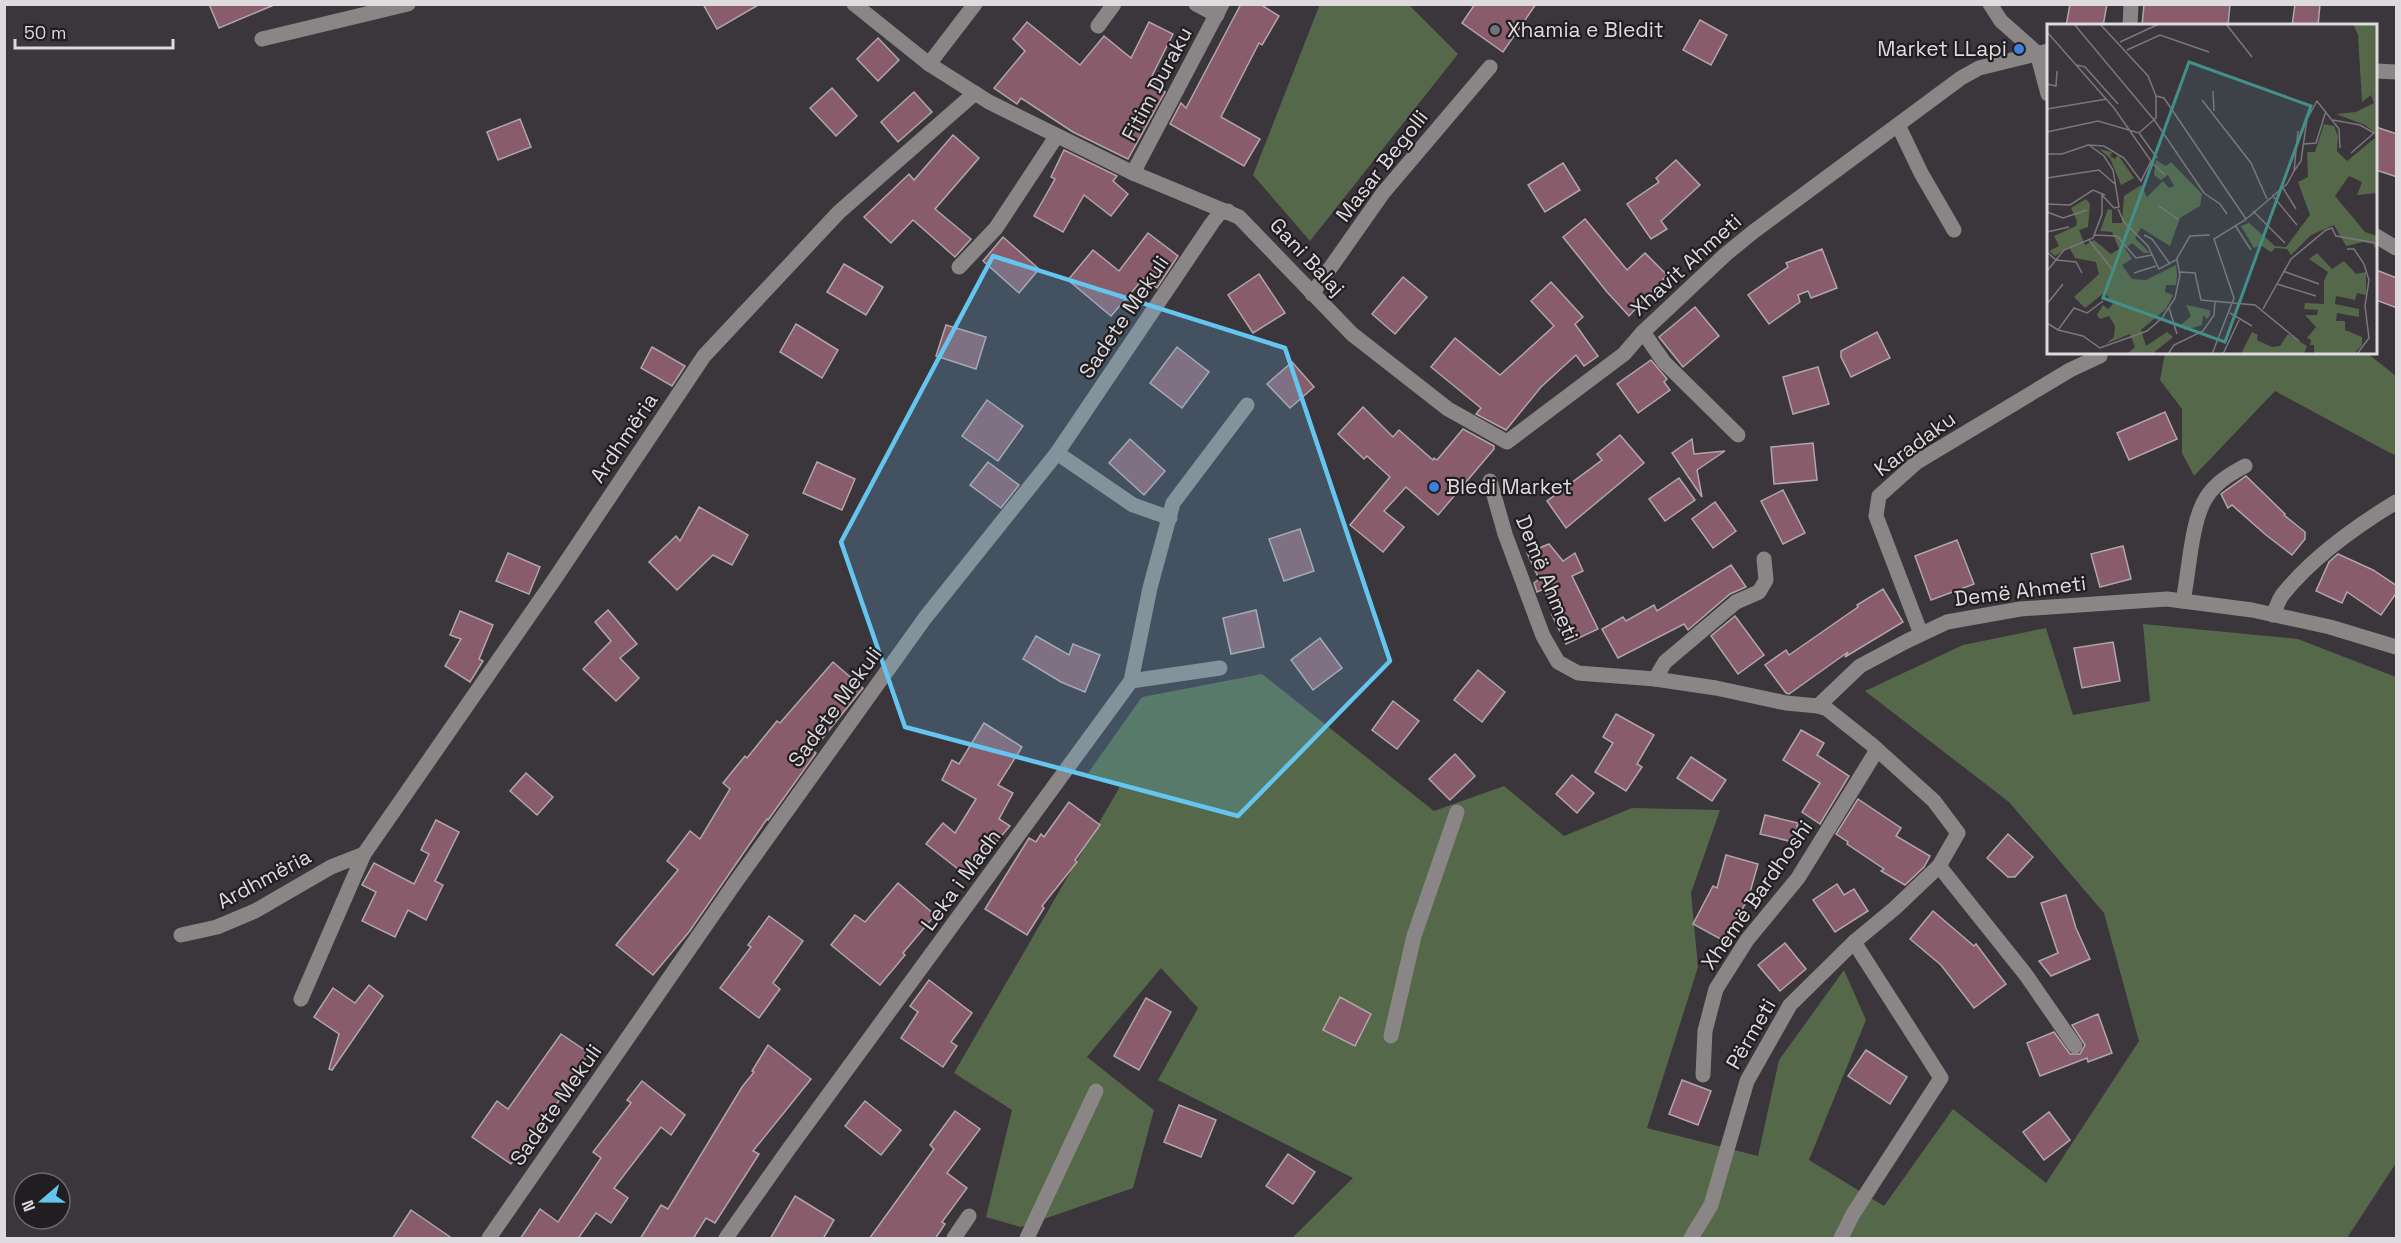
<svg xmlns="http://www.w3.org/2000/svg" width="2401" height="1243" viewBox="0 0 2401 1243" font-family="'Space Grotesk',sans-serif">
<rect width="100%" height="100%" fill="#3b353c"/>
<!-- green -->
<g fill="#55684a">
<polygon points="1320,4 1409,5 1458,54 1310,241 1253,175"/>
<polygon points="2165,353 2367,353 2396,376 2396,450 2394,455 2275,391 2194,476 2182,453 2182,409 2160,380"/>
<polygon points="2143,624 2298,639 2396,677 2396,1163 2347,1238 1292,1238 1353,1178 1158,1080 1198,1008 1161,968 1087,1057 1154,1110 1133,1188 1021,1227 986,1217 1012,1110 954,1073 1122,783 1088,773 1142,697 1262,674 1434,811 1504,786 1564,836 1632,808 1720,810 1691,893 1698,967 1647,1128 1758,1156 1779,1060 1844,970 1866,1020 1809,1160 1884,1206 1953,1109 2046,1183 2139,1041 2104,913 2009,802 1865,691 1963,645 2046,628 2073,715 2150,701"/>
</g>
<!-- building -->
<g fill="#885c6a" stroke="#b1a6a9" stroke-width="1.5">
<polygon points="209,4 274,4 274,5 219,28"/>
<polygon points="703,4 760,4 717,29"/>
<polygon points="1241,4 1260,4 1279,16 1262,45 1259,43 1221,117 1260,139 1244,166 1170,124 1181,103 1186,108"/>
<polygon points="1475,4 1536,4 1503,52 1462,23"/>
<polygon points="2070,4 2107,4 2103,26 2066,26"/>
<polygon points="2144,4 2230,4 2228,26 2142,26"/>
<polygon points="2295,4 2320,4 2318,26 2292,26"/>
<polygon points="1700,20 1727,35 1711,65 1683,50"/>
<polygon points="1027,22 1080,65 1104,36 1131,58 1149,22 1173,34 1150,80 1165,92 1128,159 1073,132 1021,98 1017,104 994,88 1025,51 1013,39"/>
<polygon points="878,38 899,60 878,81 857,59"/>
<polygon points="832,88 857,116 836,136 810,108"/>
<polygon points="914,92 932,112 898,142 881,122"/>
<polygon points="520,119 531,147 498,160 487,132"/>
<polygon points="2376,127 2397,134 2397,177 2376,170"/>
<polygon points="953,135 979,158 935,209 971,239 955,257 913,220 891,243 864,217 909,174 914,180"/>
<polygon points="1064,150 1117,176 1113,181 1128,194 1111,216 1084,195 1063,232 1034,216 1055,179 1051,177"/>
<polygon points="1676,160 1700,185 1661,221 1667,229 1651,239 1627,204 1659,182 1656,178"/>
<polygon points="1563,163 1580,190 1545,212 1528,185"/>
<polygon points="1585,219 1627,270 1645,253 1667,275 1629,316 1607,292 1563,237"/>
<polygon points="1148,233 1178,256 1157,288 1144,278 1111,316 1068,280 1093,250 1119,271"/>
<polygon points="1003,237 1039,269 1019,293 983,261"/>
<polygon points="1822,249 1837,288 1811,298 1808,291 1798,295 1800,302 1769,324 1748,295 1788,267 1786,263"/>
<polygon points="844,264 883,287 866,315 827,292"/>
<polygon points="2376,270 2397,278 2397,308 2376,300"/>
<polygon points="1259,274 1285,313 1253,333 1228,295"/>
<polygon points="1403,277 1427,297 1395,334 1372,314"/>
<polygon points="1551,282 1583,317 1575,324 1598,356 1584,366 1576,355 1541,387 1506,430 1476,414 1481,408 1431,367 1455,338 1500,375 1554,326 1531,301"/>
<polygon points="1695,307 1719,336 1683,367 1659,337"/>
<polygon points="796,324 838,350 822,378 780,352"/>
<polygon points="946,325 986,337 976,369 936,356"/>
<polygon points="1877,332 1890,358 1851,377 1841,357 1841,351"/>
<polygon points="652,347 685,366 672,386 641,368"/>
<polygon points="1177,347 1209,372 1182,408 1150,383"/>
<polygon points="1651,360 1667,379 1664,382 1670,390 1638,413 1617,384"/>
<polygon points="1292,362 1314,387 1290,408 1267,384"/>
<polygon points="1818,367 1829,404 1793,414 1783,377"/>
<polygon points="987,400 1023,426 998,461 962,436"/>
<polygon points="1363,407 1393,437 1399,430 1433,460 1434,458 1437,460 1463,429 1494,446 1494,449 1438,515 1406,487 1384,511 1404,527 1383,552 1350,525 1390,477 1367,456 1364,459 1338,434"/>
<polygon points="2165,412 2177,439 2129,460 2117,433"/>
<polygon points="1620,435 1644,463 1566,528 1547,501 1602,460 1597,454"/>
<polygon points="1130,439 1165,471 1144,495 1109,463"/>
<polygon points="1692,439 1694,454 1725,451 1697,470 1702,497 1672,453"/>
<polygon points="1813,443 1817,480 1774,484 1771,447"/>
<polygon points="817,462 855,479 842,510 803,493"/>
<polygon points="988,462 1019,485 1001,508 970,485"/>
<polygon points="2246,476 2285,514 2284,515 2305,532 2305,539 2292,555 2266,535 2232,505 2228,508 2221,494"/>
<polygon points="1679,478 1695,500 1665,521 1649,499"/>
<polygon points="1783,490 1805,533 1783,544 1761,501"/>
<polygon points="1715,502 1736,531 1713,548 1692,519"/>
<polygon points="699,507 748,535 732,565 713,555 677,590 649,562 676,536 680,541"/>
<polygon points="1300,529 1314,571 1284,581 1269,539"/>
<polygon points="1957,540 1974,584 1931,600 1915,556"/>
<polygon points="1549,544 1563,561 1575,553 1583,571 1572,576 1598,629 1566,644 1552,615 1555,614 1544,589 1537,592 1534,583 1539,579 1527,553"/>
<polygon points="2123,546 2131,579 2100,587 2091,554"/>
<polygon points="508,553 540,567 529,594 496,581"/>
<polygon points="2338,554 2373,570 2397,586 2397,592 2381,615 2347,592 2342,603 2316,591 2329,562"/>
<polygon points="1731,565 1746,587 1730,594 1688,630 1684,624 1618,658 1602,629 1623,617 1626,621 1654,605 1657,611"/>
<polygon points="1883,589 1903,622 1845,657 1848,652 1789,694 1786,693 1765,665 1786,650 1789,655 1858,607 1857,605"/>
<polygon points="608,610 637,644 620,658 639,678 616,701 583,669 611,641 595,622"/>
<polygon points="1256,610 1264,647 1231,654 1223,618"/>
<polygon points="460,611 493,625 479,659 483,661 470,682 445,666 461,639 450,635"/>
<polygon points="1735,616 1764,655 1738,674 1711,636"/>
<polygon points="1036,636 1069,655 1073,644 1100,655 1085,692 1061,682 1023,659"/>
<polygon points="1320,638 1342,668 1313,690 1291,660"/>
<polygon points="2113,642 2120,681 2082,688 2074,648"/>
<polygon points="833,662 863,688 813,750 816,753 768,820 767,819 689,932 653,975 616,945 678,870 667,861 690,831 700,839 730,789 723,783 745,756 747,758 777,721 780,723"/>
<polygon points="1478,670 1505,692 1482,722 1454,700"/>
<polygon points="1393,701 1419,721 1397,749 1372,730"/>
<polygon points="1616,714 1654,735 1637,764 1642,767 1626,791 1595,772 1613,743 1603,737"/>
<polygon points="984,723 1022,747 998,785 1013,793 999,819 1010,826 967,876 926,844 943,823 955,833 976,799 942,780 952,760 959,764"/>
<polygon points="1801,730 1824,743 1817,755 1849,776 1820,824 1802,812 1820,783 1783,760"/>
<polygon points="1455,754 1475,776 1450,800 1429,779"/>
<polygon points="1691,757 1726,780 1712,801 1677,778"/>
<polygon points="526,773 553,797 537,815 510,791"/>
<polygon points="1572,775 1594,793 1577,813 1556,794"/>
<polygon points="1858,799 1901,828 1896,836 1930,856 1924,867 1905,885 1881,871 1884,869 1847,844 1848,842 1836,834"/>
<polygon points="1069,802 1100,825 1075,860 1077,862 1042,906 1044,908 1027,935 985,909 1029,838 1036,842 1041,834 1044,837"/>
<polygon points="1765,815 1798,823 1793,842 1760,834"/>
<polygon points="436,820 459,832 435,881 443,885 426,920 408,910 395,937 362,921 376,892 362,885 374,863 414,884 429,854 421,850"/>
<polygon points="2008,834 2033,857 2015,877 2008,877 1987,858"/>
<polygon points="1726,855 1758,864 1749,896 1726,942 1693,924 1713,886 1717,888"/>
<polygon points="898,883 935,915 903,953 905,955 880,985 831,945 855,915 865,922"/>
<polygon points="1837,884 1844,895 1854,889 1868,911 1835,932 1813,900"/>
<polygon points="2066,895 2076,928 2090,959 2051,976 2039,961 2058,953 2041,903"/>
<polygon points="1933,911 1974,946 1976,944 2006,984 1974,1008 1941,965 1910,939"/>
<polygon points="769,916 803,941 773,983 780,989 759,1018 720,988 751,947 748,945"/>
<polygon points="1785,943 1806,969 1780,991 1758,965"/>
<polygon points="929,980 972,1013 951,1042 957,1046 943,1067 901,1038 918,1012 910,1006"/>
<polygon points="369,985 383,996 332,1070 329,1069 339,1034 314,1017 333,988 355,1003"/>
<polygon points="1340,997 1371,1014 1355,1046 1323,1030"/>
<polygon points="1146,998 1171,1012 1139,1070 1114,1056"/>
<polygon points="2098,1014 2112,1053 2088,1062 2087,1058 2040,1076 2027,1043 2054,1032 2070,1054 2080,1054 2085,1045 2072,1025"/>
<polygon points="561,1034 589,1053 561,1098 541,1125 539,1124 511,1164 472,1137 497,1101 508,1109"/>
<polygon points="768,1045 811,1079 753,1151 759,1154 715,1223 706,1218 693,1239 640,1239 661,1205 668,1209 742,1087 754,1072 752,1071"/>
<polygon points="1866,1050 1907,1077 1890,1104 1848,1076"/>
<polygon points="1682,1080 1711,1091 1698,1125 1669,1114"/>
<polygon points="642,1081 685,1115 671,1135 661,1127 614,1188 628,1198 611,1223 596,1213 579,1237 582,1239 520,1239 540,1209 558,1222 601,1158 593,1152 631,1103 627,1100"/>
<polygon points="865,1101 901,1130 881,1155 845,1126"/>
<polygon points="1179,1105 1216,1120 1201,1157 1164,1142"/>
<polygon points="955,1111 980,1129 947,1173 967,1188 942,1222 945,1224 935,1239 869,1239 934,1149 930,1145"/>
<polygon points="2049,1112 2070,1140 2044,1160 2023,1132"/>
<polygon points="1288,1154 1315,1172 1293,1204 1266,1186"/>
<polygon points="795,1196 834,1220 823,1239 770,1239"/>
<polygon points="411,1210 453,1239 392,1239"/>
</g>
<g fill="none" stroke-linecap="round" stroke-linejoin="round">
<!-- minor -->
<g stroke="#8b8686" stroke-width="15">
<polyline points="854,4 929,64 989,102 1133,173 1239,217 1352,334 1448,409 1507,442 1624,354 1643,332 1726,254 1753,232 1961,78 1979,68 2048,51"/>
<polyline points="1196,4 1217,15"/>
<polyline points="1990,4 2001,21 2037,53 2048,94"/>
<polyline points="1098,26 1114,4"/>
<polyline points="2130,26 2131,4"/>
<polyline points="262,39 408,4"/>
<polyline points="929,64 975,4"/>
<polyline points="2376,71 2396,72"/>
<polyline points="1898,125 1921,173 1954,230"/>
<polyline points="1133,173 1222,4"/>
<polyline points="2376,236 2396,248"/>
<polyline points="959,267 996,228 1056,137"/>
<polyline points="1312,294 1383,193 1490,67"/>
<polyline points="1643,332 1664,362 1738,435"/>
<polyline points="1057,453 1133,505 1170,518"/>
<polyline points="1490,481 1505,534 1543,636 1558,662 1578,673 1655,679 1716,688 1786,703 1818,706 1827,709 1871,744 1934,801 1958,833 1939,866 1895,908 1854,942 1790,1005 1747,1081 1711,1205 1691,1238"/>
<path d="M2183,601c6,-28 8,-80 23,-103 9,-15 24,-24 39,-32"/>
<path d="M2273,615c3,-7 6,-16 10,-21 29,-36 75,-69 113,-92"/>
<polyline points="1921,634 1876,516 1879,496 1917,462 2070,370 2100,356 2099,352"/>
<polyline points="1655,679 1665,662 1736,602 1759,592 1766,580 1764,559"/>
<polyline points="1131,681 1220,668"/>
<polyline points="1818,706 1860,666 1907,641 1947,622 2020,609 2167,599 2252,610 2330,627 2396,647"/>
<polyline points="1939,866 2026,975 2075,1046"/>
<polyline points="181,935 217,927 255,911 331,867 364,854"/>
<polyline points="301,999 364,854 554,580 704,356 839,212 975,93"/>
<polyline points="1391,1036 1414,936 1457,812"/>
<polyline points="1703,1075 1705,1031 1716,989 1747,940 1798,878 1877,750"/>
<polyline points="489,1238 735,883 925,618 1057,453 1212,223 1219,214 1228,211"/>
<polyline points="726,1238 788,1150 1131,681 1150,588 1173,503 1247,405"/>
<polyline points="954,1238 969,1216"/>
<polyline points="1027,1238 1096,1091"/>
<polyline points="1841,1238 1853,1214 1941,1078 1854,942"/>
</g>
</g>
<!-- marked area -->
<path fill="#64c5ee" fill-opacity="0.2" stroke="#64c5ee" stroke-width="4.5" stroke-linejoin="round" d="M993,256l292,92 105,313 -152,155 -333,-89 -64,-185z"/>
<!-- markers -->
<circle fill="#6b7280" stroke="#201e21" stroke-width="2" cx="1495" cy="30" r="6"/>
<g fill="#3f7fe0" stroke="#201e21" stroke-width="2">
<circle cx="2019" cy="49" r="6"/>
<circle cx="1434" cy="487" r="6"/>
</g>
<g text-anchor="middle" stroke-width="4.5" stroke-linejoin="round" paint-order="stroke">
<!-- poi labels -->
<g font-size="21" fill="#dedade" stroke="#201e21" text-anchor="start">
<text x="1507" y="37">Xhamia e Bledit</text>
<text x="2007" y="56" text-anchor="end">Market LLapi</text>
<text x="1446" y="494">Bledi Market</text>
</g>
<!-- street labels -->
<g font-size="21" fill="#dedade" stroke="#201e21">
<text transform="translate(1157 84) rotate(-62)" y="7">Fitim Duraku</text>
<text transform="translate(1382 166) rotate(-52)" y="7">Masar Begolli</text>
<text transform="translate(1307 257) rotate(47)" y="7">Gani Balaj</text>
<text transform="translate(1686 265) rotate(-42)" y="7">Xhavit Ahmeti</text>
<text transform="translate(1124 317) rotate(-56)" y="7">Sadete Mekuli</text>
<text transform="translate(624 438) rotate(-56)" y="7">Ardhmëria</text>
<text transform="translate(1915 444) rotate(-36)" y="7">Karadaku</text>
<text transform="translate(1547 578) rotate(68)" y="7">Demë Ahmeti</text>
<text transform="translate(2020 591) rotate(-7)" y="7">Demë Ahmeti</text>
<text transform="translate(835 707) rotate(-54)" y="7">Sadete Mekuli</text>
<text transform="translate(264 879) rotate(-28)" y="7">Ardhmëria</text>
<text transform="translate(961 880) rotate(-54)" y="7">Leka i Madh</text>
<text transform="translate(1757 895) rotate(-55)" y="7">Xhemë Bardhoshi</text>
<text transform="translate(1751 1034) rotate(-60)" y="7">Përmeti</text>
<text transform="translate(556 1105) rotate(-55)" y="7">Sadete Mekuli</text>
</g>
</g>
<!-- overview -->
<g transform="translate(2047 24)">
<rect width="330" height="330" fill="#3b353c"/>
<path d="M306,0h24v169l-20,2 5,-13 -13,-6 -14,20 30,36 12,4v15l-4,-7 -10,-2 -17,4 -12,-21 -23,10 -20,20 -4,-6 -12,-1 -4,4 -11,-7 -6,3 -13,-22 8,-3 26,23 11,1 24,-32 -12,-33 10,-5 -1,-25h8l9,-28 10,2 4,10 -1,15 10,10 28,-23 -1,-6 -9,-7 -29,-11 20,-2 18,-9 -3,-8 -9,7 -4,-67zM52,125l13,3 -2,4 5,3 3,-4 16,23 -13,7 -11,-27zM109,136l10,6 5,-4 31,32 -2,12 -20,12 -10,28 -29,-18 -6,10 15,15h-6l-12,-10 -7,5 7,11 -10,6 10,14 14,1 30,-15 1,11 -1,9h-10l-1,7 8,3 -7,14 -25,21 5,16 21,-14 6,5 -21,17h-25l8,-7 -5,-13 -24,10 8,-7 1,-11 -6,-10 -9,3 -3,-4 6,-10 5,4 5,-5 -8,-12 -20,16 -11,-11 25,-23 -3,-12 -21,-4 -6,-11 -14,9 -6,-5 10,-5 -5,-10 22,-10 1,-5 -6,-13 15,-9 4,5 -2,23 -9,3 6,15 9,-5 17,14 8,-5 -7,-17 -12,-1 8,-22 4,1v13h10l2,-27 17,-11 6,12 16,-16 6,7 5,-2 -6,-11 -7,5 -7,-5zM270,229l15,16 12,-8 12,13 10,-2v23l-9,-2 -2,7 -19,-4 -1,8 24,5v8l-22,-4 -1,8h9v9l17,7v8l-8,9h-40v-9h-4l1,-5 -4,-2 9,-11 -11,-12h12l1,-5 -14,-1 1,-6 19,1v-23l4,-9 -19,-13zM139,281l24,5v5l-3,4 -4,-4 -1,10 -17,5 -4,-5 10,-9zM205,308l6,3 -1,5 15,7 8,-1 8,-12 19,12 -3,8h-63z" fill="#55684a"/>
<path fill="none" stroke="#7c777d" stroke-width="1.5" d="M27,0l81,97 49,72 16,11 7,10M179,0l26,33M0,8l67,76 37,53 -10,20 -17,-23 -20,-12 -16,-1 -26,9h-15M73,18l39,-18M80,26l33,-15 49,17M30,41l8,2 33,37M0,60l9,2 1,-15M166,67l1,20M109,72l8,2 82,121M155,76l49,63 16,36M0,85l60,-10M286,96l27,5 14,8 -23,20M0,108l51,-11 41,12 17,-15v-22l-8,-20 -48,-52M92,109l18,25M257,120l12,-1 10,-32M104,138l14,13M247,147l7,-10 6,-42 10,-18 22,28 1,19M0,154l52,-8 17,15M236,164l13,21M225,171l25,30M0,180l23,1 23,-15 12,5M112,182l20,14M71,185l6,13 24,24 11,23 17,-9 14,-24 20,-1M206,187l32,32M0,188l16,6 24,-8M188,201l16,25M0,208l22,-5M47,211l23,1 19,22 16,-3M97,211l8,4 18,25M42,216l23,29M300,225h7l10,15 5,16 -4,26 4,32 -12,16M0,228l9,8 20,2 6,11M0,247l17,-21 29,-12 9,-24v-19l12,13 5,-1 -6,-37 -9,-14 -15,-11M236,247l36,13M133,248l15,1 6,27 54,5 44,36M87,249l22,-7M230,260l39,12M0,280l16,-20M122,284l8,26M216,285l28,-50 35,-29 6,-2 4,8 41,7M183,289l22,13M0,299l11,7 25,6 17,12 47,-17 15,-13 13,-20 5,-23 -3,-15M11,306l16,-22 13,5 16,-12M121,330l6,-9 29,-14 11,-16 1,-13M165,330l22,-56 -20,-59 31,-19 42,-36 7,-13 4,-40M176,330l17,-36"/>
<path fill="#438f8a" fill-opacity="0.15" stroke="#438f8a" stroke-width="3" d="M142,38l122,44 -86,236 -122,-44z"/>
<rect width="330" height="330" fill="none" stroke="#dedade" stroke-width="3"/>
</g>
<!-- border -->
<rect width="2401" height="1243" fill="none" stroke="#dedade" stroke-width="12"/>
<!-- north arrow -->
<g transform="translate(42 1201) rotate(250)"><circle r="28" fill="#201e21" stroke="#6c696d" stroke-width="1.5"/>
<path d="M0-4.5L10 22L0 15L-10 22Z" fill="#64c5ee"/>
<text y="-9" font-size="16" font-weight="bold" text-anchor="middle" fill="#dedade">N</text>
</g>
<!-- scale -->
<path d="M15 39v9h158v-9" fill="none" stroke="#dedade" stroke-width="3"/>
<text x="24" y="39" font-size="18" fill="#dedade" stroke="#201e21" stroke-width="4.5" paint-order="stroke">50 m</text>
</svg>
